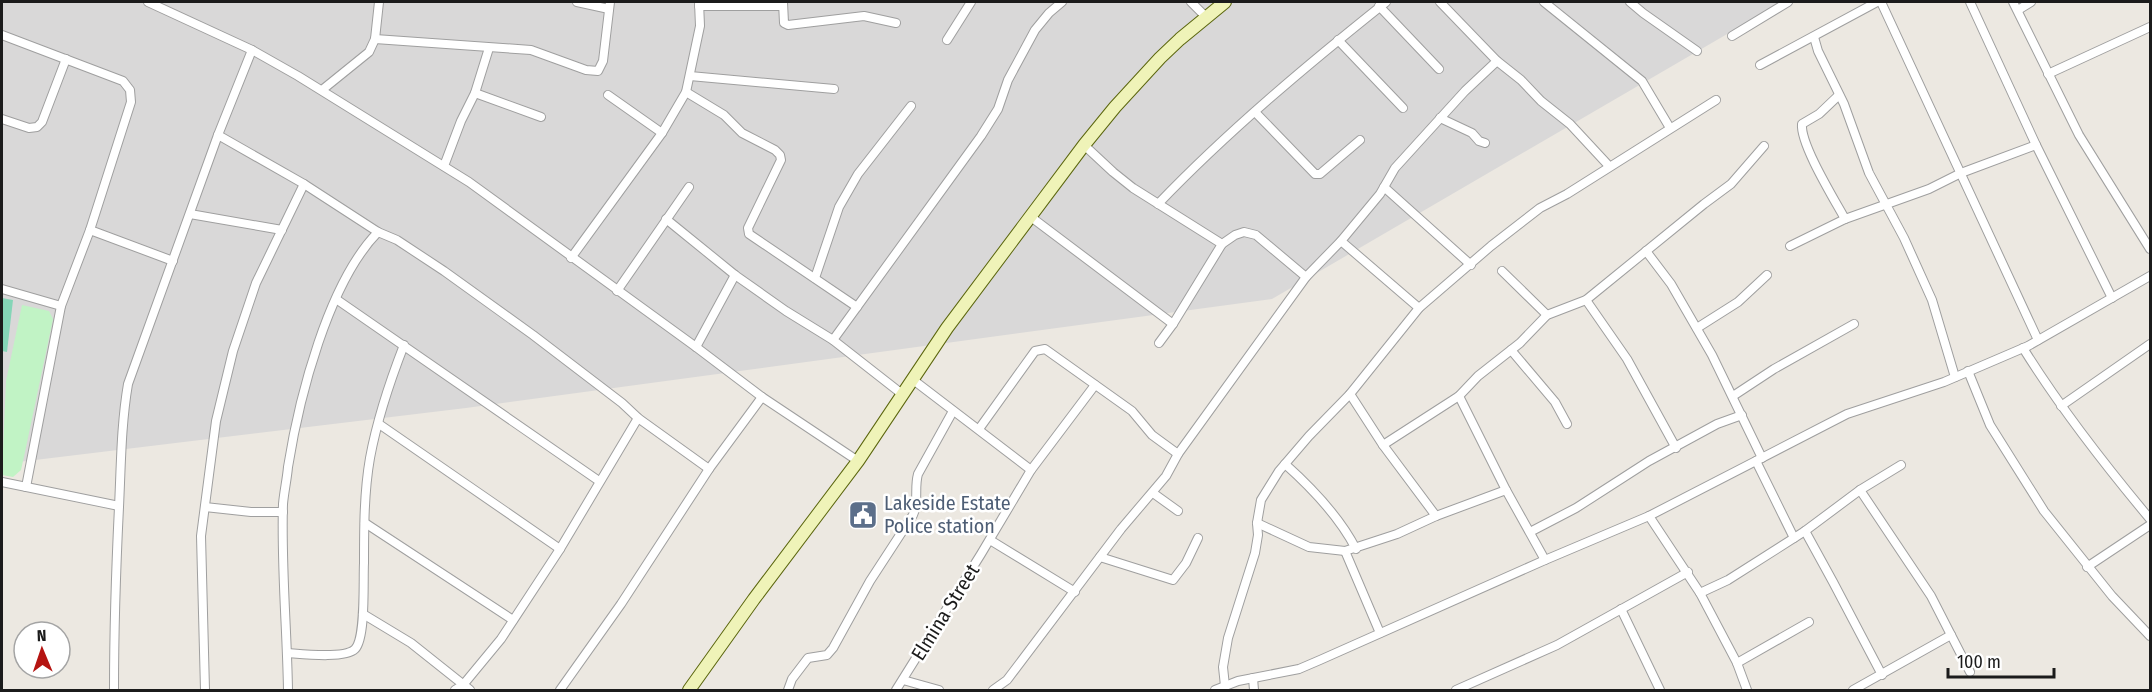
<svg xmlns="http://www.w3.org/2000/svg" width="2152" height="692" viewBox="0 0 2152 692" font-family="'Fira Sans Condensed',sans-serif">
<rect width="100%" height="100%" fill="#ece8e1"/>
<!-- residential -->
<polygon fill="#d9d8d8" points="2,2 1782,2 1272,299 466,408 2,464"/>
<!-- park -->
<polygon fill="#c1f3c5" points="22,305 49,311 53,319 25,452 21,470 13,477 2,475 6,381"/>
<!-- pitch -->
<polygon fill="#85d5b7" points="2,298 13,300 7,352 2,351"/>
<g fill="none" stroke-linecap="round" stroke-linejoin="round">
<!-- street casing -->
<g stroke="#9f9f9f" stroke-width="10">
<g id="street">
<polyline points="148,2 252,50 298,76 469,182 696,347 762,397 858,461"/>
<polyline points="577,2 609,9"/>
<polyline points="783,2 784,23 788,25 864,16 896,23"/>
<polyline points="1191,2 1206,17"/>
<polyline points="1440,2 1497,61 1521,80 1541,101 1570,124 1609,166"/>
<polyline points="1544,2 1642,81 1670,128"/>
<polyline points="1630,2 1643,13 1697,51"/>
<polyline points="1881,2 2038,340"/>
<polyline points="1970,2 2036,145 2112,298"/>
<polyline points="2013,2 2079,135 2150,249"/>
<polyline points="699,6 783,6"/>
<polyline points="1379,6 1439,69"/>
<polyline points="2018,10 2031,2"/>
<polyline points="2,35 123,81 130,90 131,102 90,230 61,306 26,487"/>
<polyline points="1732,36 1788,2"/>
<polyline points="1814,37 1818,51 1844,104 1869,173 1904,238 1932,300 1955,377"/>
<polyline points="375,39 531,50 586,70 598,71 603,61 610,2"/>
<polyline points="947,40 971,2"/>
<polyline points="1338,40 1403,108"/>
<polyline points="1760,65 1877,2"/>
<polyline points="2048,74 2150,27"/>
<polyline points="690,76 834,89"/>
<polyline points="322,90 369,52 375,39 379,2"/>
<polyline points="686,92 724,115 742,133 775,150 780,155 781,160 748,228 749,234 857,307"/>
<polyline points="475,93 541,117"/>
<polyline points="608,95 662,133"/>
<path d="M1839,95l-20,19 -17,10c-2,20 32,75 43,95"/>
<polyline points="1255,112 1315,174 1320,174 1360,140"/>
<polyline points="1440,118 1472,133 1479,141 1485,143"/>
<polyline points="2,119 29,128 37,127 42,122 66,59"/>
<polyline points="218,135 304,184 378,232 397,240 444,271 533,335 622,403 638,418 709,469"/>
<polyline points="1084,145 1113,172 1133,188 1222,244"/>
<polyline points="444,166 461,121 475,93 489,48"/>
<polyline points="1384,187 1471,265"/>
<path d="M1158,204c70,-73 149,-139 228,-202"/>
<polyline points="190,214 282,230"/>
<polyline points="1031,217 1173,324"/>
<polyline points="666,219 735,275 786,311 833,340 902,394"/>
<polyline points="90,230 173,261"/>
<polyline points="1341,241 1419,308"/>
<polyline points="1790,246 1845,219 1929,189 1961,173 2036,145"/>
<polyline points="1646,251 1671,284 1712,355 1762,458"/>
<polyline points="571,258 662,133 686,92 700,26 699,2"/>
<polyline points="1502,271 1547,315"/>
<polyline points="815,278 839,207 858,174 911,106"/>
<polyline points="2,289 61,306"/>
<polyline points="617,291 689,187"/>
<polyline points="336,299 599,481"/>
<polyline points="1586,300 1627,359 1676,448"/>
<polyline points="1697,328 1738,302 1767,275"/>
<polyline points="833,340 981,136 998,109 1008,80 1035,30 1049,13 1062,2"/>
<polyline points="1159,343 1173,324 1222,244 1235,235 1244,232 1256,235 1306,277"/>
<polyline points="696,347 735,275"/>
<path d="M2023,348c38,61 81,116 127,171"/>
<polyline points="1511,350 1555,402 1567,424"/>
<polyline points="1968,371 1990,425 2044,511 2112,596 2150,636"/>
<polyline points="912,379 1031,470"/>
<polyline points="1350,394 1383,445 1436,516"/>
<polyline points="1459,396 1506,490"/>
<polyline points="1733,396 1774,369 1854,324"/>
<polyline points="2061,406 2150,344"/>
<polyline points="379,424 560,549"/>
<polyline points="979,429 1035,351 1045,349 1132,411 1152,435 1178,454"/>
<polyline points="1383,445 1459,396 1478,376 1520,343 1547,315 1586,300 1704,204 1731,184 1764,146"/>
<polyline points="1756,461 1794,538"/>
<path d="M1285,464c28,25 54,52 71,85"/>
<polyline points="2,482 119,506"/>
<polyline points="1860,490 1931,596 1970,672"/>
<polyline points="1153,493 1178,511"/>
<polyline points="205,507 251,512 283,512"/>
<polyline points="1649,516 1700,593 1737,663 1747,690"/>
<polyline points="365,523 513,620"/>
<polyline points="1257,523 1309,547 1345,551"/>
<polyline points="1805,531 1833,582 1882,675"/>
<polyline points="1530,532 1576,508 1649,461 1717,424 1742,415"/>
<polyline points="990,540 1075,592"/>
<polyline points="1100,557 1173,580 1186,563 1198,538"/>
<polyline points="2087,567 2150,525"/>
<polyline points="1700,593 1728,580 1805,531 1860,490 1901,465"/>
<polyline points="1621,609 1660,690"/>
<polyline points="363,614 411,643 470,690"/>
<polyline points="1380,633 1345,551 1397,534 1436,516 1506,490 1545,560"/>
<path d="M288,653c14,1 57,6 67,-4 11,-11 8,-69 9,-86 0,-34 0,-71 6,-105 7,-38 20,-77 34,-113"/>
<polyline points="1737,663 1809,622"/>
<polyline points="1253,678 1254,690"/>
<polyline points="903,680 939,690"/>
<polyline points="1225,686 1223,667 1228,638 1255,553 1258,535 1257,523 1261,500 1279,471 1309,436 1350,394 1419,308 1491,246 1540,208 1567,194 1716,100"/>
<path d="M114,690c0,-61 2,-122 5,-183 2,-41 2,-82 9,-123l90,-249 34,-85"/>
<polyline points="205,690 201,536 216,421 233,351 256,283 304,184"/>
<path d="M288,690c-1,-62 -7,-124 -5,-186 1,-12 4,-25 5,-37 11,-69 40,-184 90,-235"/>
<polyline points="455,690 463,685 501,639 560,549 638,418"/>
<polyline points="560,690 621,604 709,469 762,397"/>
<path d="M788,690l4,-11 16,-21 19,-3 6,-7 37,-67 43,-66c6,-13 1,-27 5,-41l35,-63"/>
<polyline points="896,690 981,554 1031,470 1095,385"/>
<polyline points="993,690 1007,680 1121,529 1166,476 1178,454 1306,277 1341,241 1380,194 1395,168 1465,91 1497,61"/>
<polyline points="1215,690 1238,681 1299,669 1320,660 1545,560 1649,516 1847,414 1944,382 2028,346 2150,276"/>
<polyline points="1456,690 1557,645 1688,572"/>
<polyline points="1853,690 1951,635"/>
</g>
</g>
<!-- secondary casing -->
<g stroke="#5b660e" stroke-width="14">
<polyline id="secondary" points="689,690 754,599 858,461 947,328 1084,145 1115,107 1160,58 1180,39 1225,2"/>
</g>
<!-- street -->
<use href="#street" stroke="#fff" stroke-width="8"/>
<!-- secondary -->
<use href="#secondary" stroke="#eff3b8" stroke-width="12"/>
</g>
<!-- icons -->
<defs>
<g id="civic-square" transform="scale(1.5)"><rect x="-9" y="-9" width="18" height="18" rx="4" fill="#5c6f8a" stroke="#fff"/><path d="M-.6-6.5H3V-4.5H.6V-3L4-1V1h2V6H-6V1h2V-1L-.6-3ZM-1.2 2.5V6h2.4V2.5Z" fill="#fff"/></g>
</defs>
<g fill-rule="evenodd">
<use href="#civic-square" x="863" y="515"/>
</g>
<g text-anchor="middle" stroke-width="5" stroke-linejoin="round" paint-order="stroke">
<!-- service labels -->
<g font-size="20" fill="#4e5e75" stroke="#fff" text-anchor="start">
<text x="884" y="510">Lakeside Estate<tspan x="884" dy="23">Police station</tspan></text>
</g>
<!-- street labels -->
<g font-size="20" fill="#1b1b1b" stroke="#fff">
<text transform="translate(945 612) rotate(-58)" y="7">Elmina Street</text>
</g>
</g>
<!-- border -->
<rect width="2152" height="692" fill="none" stroke="#1b1b1b" stroke-width="6"/>
<!-- north arrow -->
<g transform="translate(42 650) rotate(358)"><circle r="28" fill="#ffffff" stroke="#a4a4a4" stroke-width="1.5"/>
<path d="M0-4.5L10 22L0 15L-10 22Z" fill="#b51411"/>
<text y="-9" font-size="16" font-weight="bold" text-anchor="middle" fill="#1b1b1b">N</text>
</g>
<!-- scale -->
<path d="M1948 668v9h106v-9" fill="none" stroke="#1b1b1b" stroke-width="3"/>
<text x="1957" y="668" font-size="18" fill="#1b1b1b" stroke="#ffffff" stroke-width="4.5" paint-order="stroke">100 m</text>
</svg>
